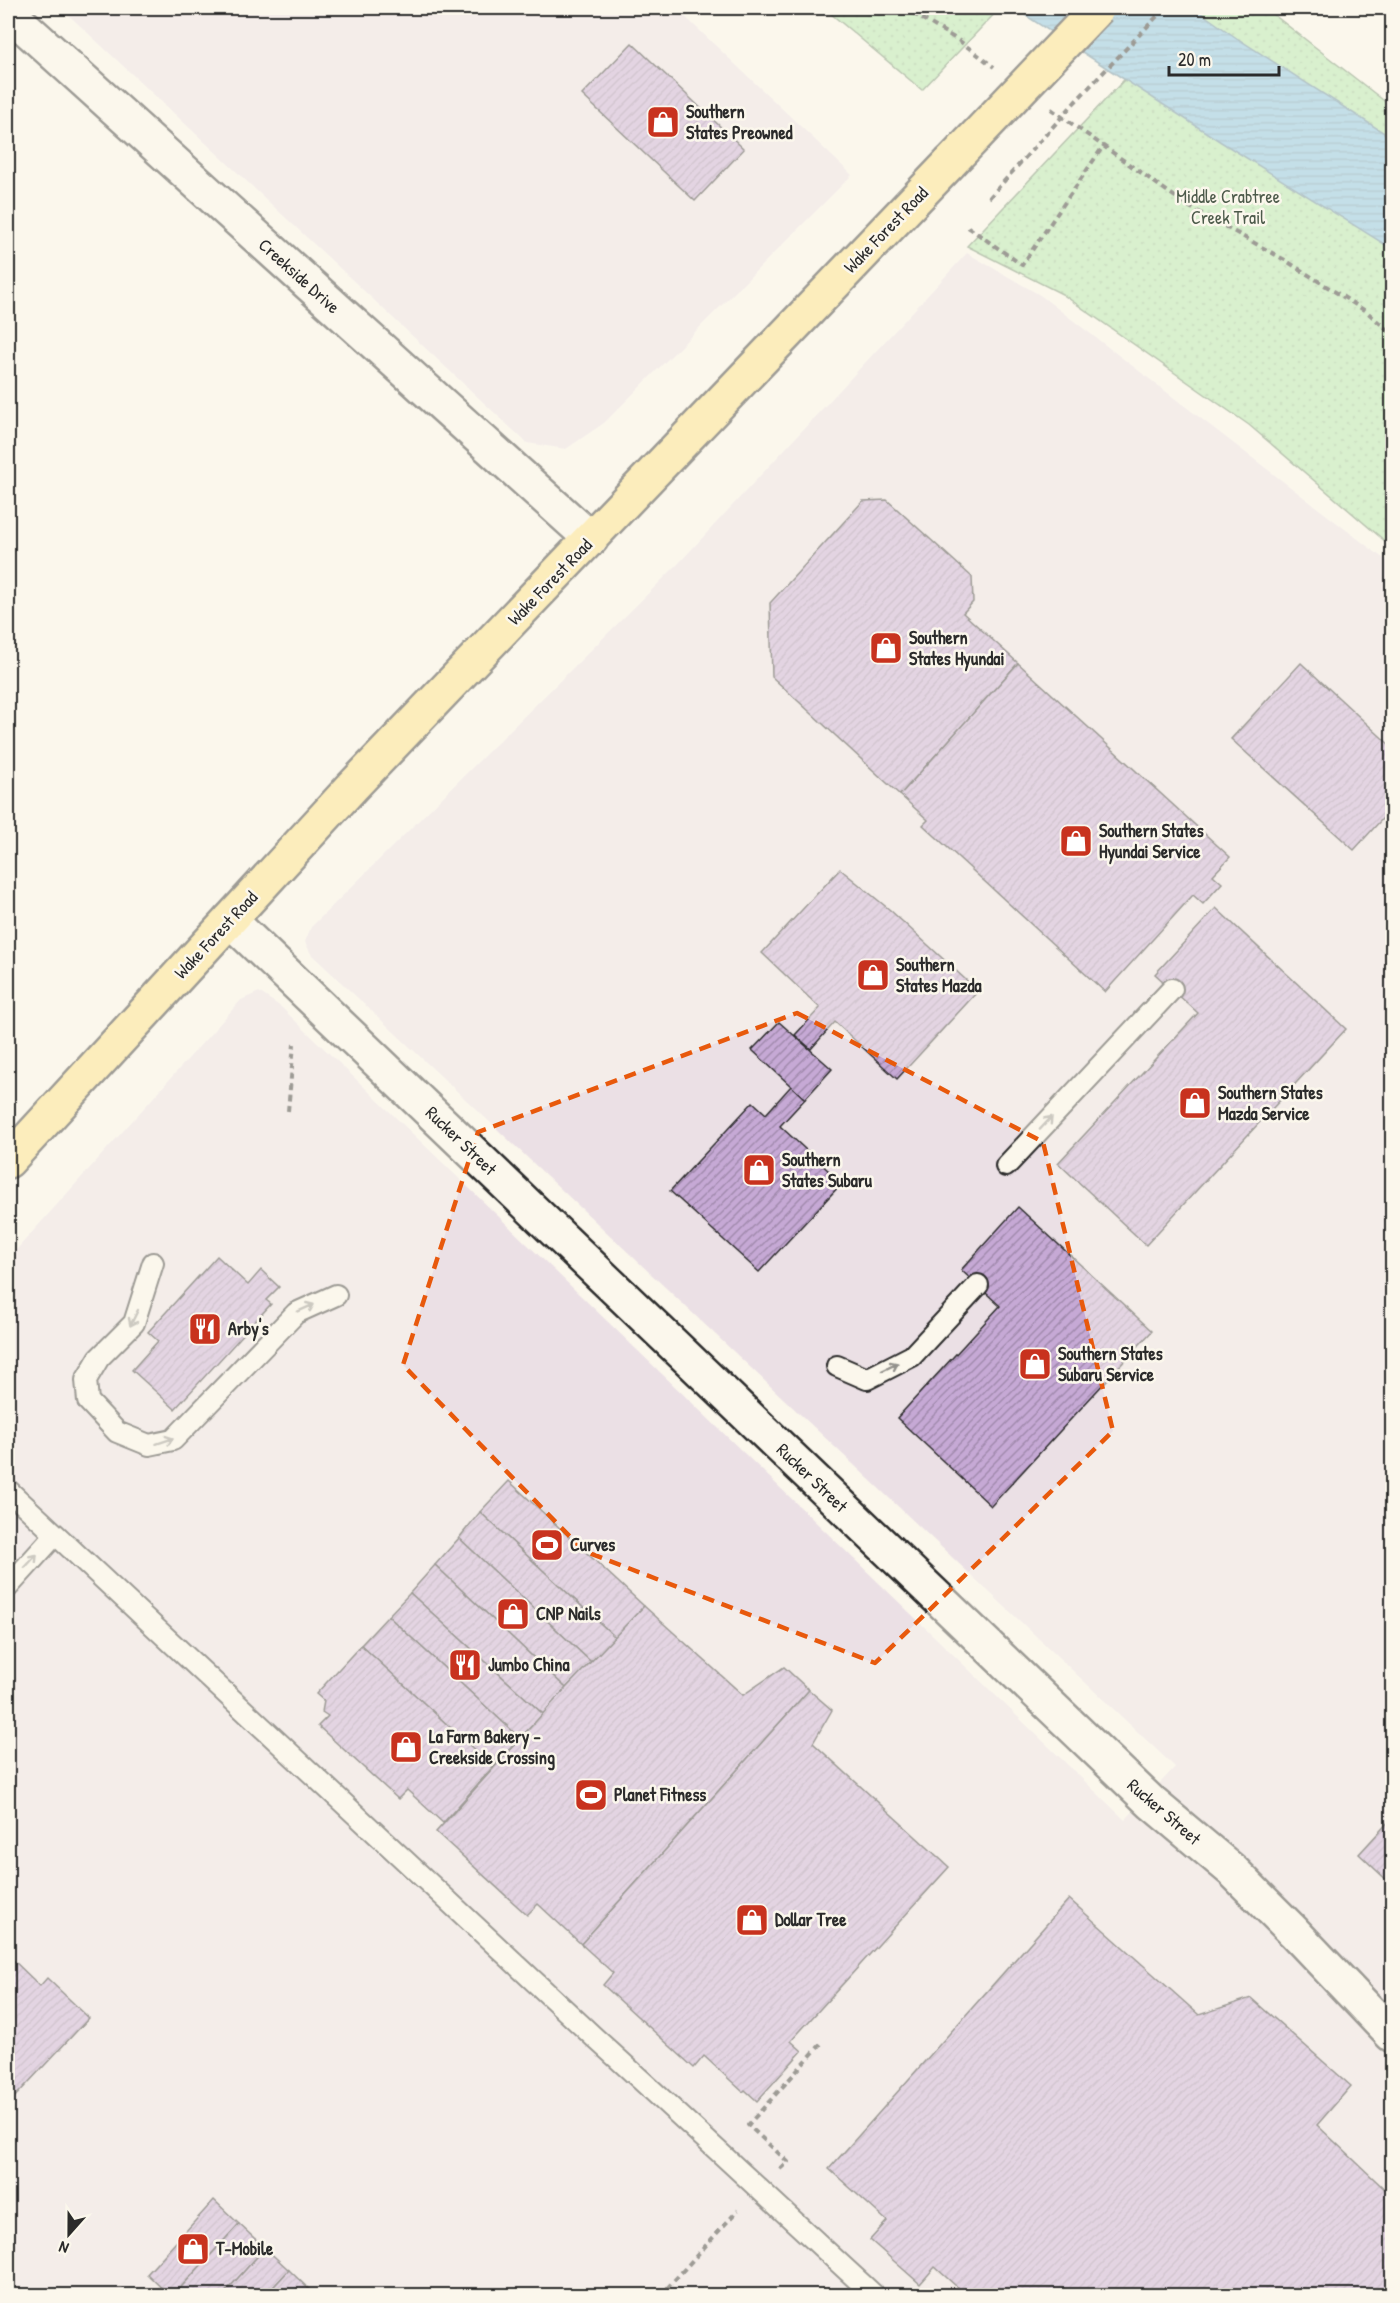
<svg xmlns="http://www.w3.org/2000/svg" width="1400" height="2303" viewBox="0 0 1400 2303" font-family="'Patrick Hand',sans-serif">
<defs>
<pattern id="park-dots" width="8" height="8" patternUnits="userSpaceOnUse" patternTransform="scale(1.5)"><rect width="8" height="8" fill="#afe6a9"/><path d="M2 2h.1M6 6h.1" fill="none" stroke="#97c592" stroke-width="1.8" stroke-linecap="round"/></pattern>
<pattern id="water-rules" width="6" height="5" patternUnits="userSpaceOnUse" patternTransform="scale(1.5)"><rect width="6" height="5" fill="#81c1e2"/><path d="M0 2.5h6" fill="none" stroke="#6a9db7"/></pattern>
<pattern id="building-hatch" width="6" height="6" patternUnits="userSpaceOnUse" patternTransform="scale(1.5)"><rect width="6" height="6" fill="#c6a9d5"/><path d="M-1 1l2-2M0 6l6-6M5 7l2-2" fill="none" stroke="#a18aad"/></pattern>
</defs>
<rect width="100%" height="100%" fill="#fbf7ec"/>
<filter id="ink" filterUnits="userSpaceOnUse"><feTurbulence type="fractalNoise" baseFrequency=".0167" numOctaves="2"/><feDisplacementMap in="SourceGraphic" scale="12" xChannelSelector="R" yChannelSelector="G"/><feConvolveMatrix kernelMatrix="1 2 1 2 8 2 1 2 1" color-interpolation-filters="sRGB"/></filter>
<g filter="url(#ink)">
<!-- built -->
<g fill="#ebe0e5">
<polygon points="61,8 676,8 852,175 604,423 566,449 527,443"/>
<polygon points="967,253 1040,295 1392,565 1392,2295 8,2296 8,1259 241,1000 259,992 281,1007 1125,1820 1175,1767 311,954 305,942 311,927 678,564"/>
</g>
<!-- park -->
<g fill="url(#park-dots)" stroke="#6d886a" stroke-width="1.5">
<polygon points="824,8 1000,8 922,90"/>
<polygon points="1192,8 1265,8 1392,107 1392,547 1249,425 1062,294 967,246"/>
</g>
<!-- water -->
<polygon fill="url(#water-rules)" stroke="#5f8599" stroke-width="1.5" points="1014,8 1194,8 1238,39 1392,138 1392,249 1221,142"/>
<!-- building -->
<g fill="url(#building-hatch)" stroke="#2b2b2b" stroke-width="1.5">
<polygon points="632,43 744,149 695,201 582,95"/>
<polygon points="887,500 972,577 973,602 963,613 1018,663 900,795 772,677 770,603 863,501"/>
<polygon points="1018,663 1230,857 1213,875 1222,883 1203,904 1193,895 1105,992 923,825 928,820 900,795"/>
<polygon points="1301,663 1392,747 1392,808 1354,850 1231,739"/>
<polygon points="840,869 890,910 978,991 897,1079 835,1022 811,1049 795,1035 820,1008 762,953"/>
<polygon points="1216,908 1346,1029 1146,1245 1058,1163 1198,1013 1155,974"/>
<polygon points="779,1022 832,1069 805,1099 752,1050"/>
<polygon points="791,1086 805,1099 780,1126 842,1183 759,1272 670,1191 753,1102 766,1114"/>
<polygon points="1018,1207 1152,1331 991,1506 897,1418 1000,1306 961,1270"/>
<polygon points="217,1256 248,1285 261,1270 279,1287 266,1300 271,1304 175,1409 132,1370 158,1341 148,1332"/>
<polygon points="509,1481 644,1606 615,1637 480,1512"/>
<polygon points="480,1512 615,1637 591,1662 459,1538"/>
<polygon points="459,1538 591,1662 566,1688 435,1565"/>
<polygon points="435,1565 566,1688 543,1714 410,1593"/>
<polygon points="410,1593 543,1714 520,1738 388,1616"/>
<polygon points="644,1606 743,1695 784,1667 809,1690 581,1944 538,1904 527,1915 436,1832 566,1688"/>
<polygon points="388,1616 520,1738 493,1767 361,1645"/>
<polygon points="361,1645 493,1767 443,1823 407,1790 398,1799 318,1726 328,1716 322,1712 324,1701 316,1694"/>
<polygon points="809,1690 832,1710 813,1743 949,1867 791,2041 802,2051 757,2101 745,2090 743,2092 704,2056 694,2068 603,1985 613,1973 581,1944"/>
<polygon points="1391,1819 1392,1821 1392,1885 1359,1854"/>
<polygon points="1069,1899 1199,2015 1251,1998 1351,2086 1317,2125 1392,2196 1392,2296 967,2296 935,2267 920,2284 870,2240 887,2221 829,2169"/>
<polygon points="8,1955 40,1986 47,1978 89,2018 9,2103"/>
<polygon points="214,2200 239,2224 173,2296 170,2296 147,2274"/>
<polygon points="239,2224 265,2248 222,2296 173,2296"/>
<polygon points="265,2248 289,2270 265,2296 222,2296"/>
<polygon points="289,2270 316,2296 265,2296"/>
</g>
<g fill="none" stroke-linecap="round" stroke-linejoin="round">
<!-- service casing -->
<g stroke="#2b2b2b" stroke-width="24">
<g id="service">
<polyline points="1006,1166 1172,989"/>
<polyline points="153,1263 134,1323 99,1358 86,1380 88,1401 117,1432 149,1445 173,1440 296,1313 336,1295"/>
<polyline points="837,1366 867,1379 912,1356 978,1285"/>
<path d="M8,1490l587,548c94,85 186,172 280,258"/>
<polyline points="8,1587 55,1535"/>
</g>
</g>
<!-- minor casing -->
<g stroke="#2b2b2b" stroke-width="38">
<polyline id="minor" points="230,920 1152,1803 1233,1871 1294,1932 1392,2035"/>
</g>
<!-- tertiary casing -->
<g stroke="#2b2b2b" stroke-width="38">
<polyline id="tertiary" points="8,12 591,539"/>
</g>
<!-- primary casing -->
<g stroke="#2b2b2b" stroke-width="38">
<polyline id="primary" points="8,1161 353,786 950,163"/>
</g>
<!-- path -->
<g stroke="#2b2b2b" stroke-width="4" stroke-dasharray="6 4.5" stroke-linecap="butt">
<polyline points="904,8 961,42 994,67"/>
<polyline points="1051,109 1188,206 1285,260 1367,312 1392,334"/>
<polyline points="968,227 1022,265 1104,145"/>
<polyline points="288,1111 294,1044"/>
<polyline points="780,2169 788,2162 748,2125 822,2043"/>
<polyline points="660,2296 738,2210"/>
</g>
<!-- service -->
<use href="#service" stroke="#fbf7ec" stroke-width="20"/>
<!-- minor -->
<use href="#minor" stroke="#fbf7ec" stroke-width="33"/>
<!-- tertiary -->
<use href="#tertiary" stroke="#fbf7ec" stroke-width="33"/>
<!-- primary -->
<use href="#primary" stroke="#fde080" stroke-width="33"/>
<!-- primary-bridge casing -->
<g stroke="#2b2b2b" stroke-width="38" stroke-linecap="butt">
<polyline id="primary-bridge" points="950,163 1098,8"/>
</g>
<!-- path-bridge -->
<polyline stroke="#2b2b2b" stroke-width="4" stroke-dasharray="6 4.5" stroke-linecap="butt" points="989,198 1075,102 1165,8"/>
<!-- primary-bridge -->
<use href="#primary-bridge" stroke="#fde080" stroke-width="33"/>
</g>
<!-- one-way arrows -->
<defs><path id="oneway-shaft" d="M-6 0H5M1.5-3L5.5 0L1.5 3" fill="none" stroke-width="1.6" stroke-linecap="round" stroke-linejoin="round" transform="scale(1.5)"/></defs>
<g stroke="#93918c">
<use href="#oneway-shaft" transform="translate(1046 1123) rotate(-47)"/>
<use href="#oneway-shaft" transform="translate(306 1308) rotate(-24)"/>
<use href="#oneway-shaft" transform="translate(134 1318) rotate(116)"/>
<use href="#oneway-shaft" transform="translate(890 1367) rotate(-26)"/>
<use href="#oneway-shaft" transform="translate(165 1441) rotate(-18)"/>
<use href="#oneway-shaft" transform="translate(31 1561) rotate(-47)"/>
</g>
</g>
<!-- marked area -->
<path d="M0 0H1400V2303H0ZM797,1013l246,129 70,289 -238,232 -291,-112 -181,-186 75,-233z" fill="#fbf7ec" fill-opacity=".55" fill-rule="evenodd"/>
<path fill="none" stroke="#e8590c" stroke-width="4.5" stroke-dasharray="12 8" stroke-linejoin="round" d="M797,1013l246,129 70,289 -238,232 -291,-112 -181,-186 75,-233z"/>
<!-- icons -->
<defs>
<g id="shop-square" transform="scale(1.725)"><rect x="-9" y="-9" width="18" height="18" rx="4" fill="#c8321e" stroke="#fbf7ec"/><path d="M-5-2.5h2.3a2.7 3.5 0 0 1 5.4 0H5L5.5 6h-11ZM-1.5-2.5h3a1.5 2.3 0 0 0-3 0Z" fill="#fff"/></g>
<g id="restaurant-square" transform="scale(1.725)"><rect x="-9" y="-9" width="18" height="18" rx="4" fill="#c8321e" stroke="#fbf7ec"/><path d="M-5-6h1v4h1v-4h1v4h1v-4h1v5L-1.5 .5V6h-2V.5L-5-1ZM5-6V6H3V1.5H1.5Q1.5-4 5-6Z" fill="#fff"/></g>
<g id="stadium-square" transform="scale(1.725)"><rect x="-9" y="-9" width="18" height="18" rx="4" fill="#c8321e" stroke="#fbf7ec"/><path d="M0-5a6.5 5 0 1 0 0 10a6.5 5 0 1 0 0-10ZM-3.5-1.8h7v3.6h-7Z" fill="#fff"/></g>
</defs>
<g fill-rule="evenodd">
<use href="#shop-square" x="663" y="122"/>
<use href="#shop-square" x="886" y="648"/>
<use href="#shop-square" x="1076" y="841"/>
<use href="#shop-square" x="873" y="975"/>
<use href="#shop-square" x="1195" y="1103"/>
<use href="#shop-square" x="759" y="1170"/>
<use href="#restaurant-square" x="205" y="1329"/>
<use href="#shop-square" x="1035" y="1364"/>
<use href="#stadium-square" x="547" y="1545"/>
<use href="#shop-square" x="513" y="1614"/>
<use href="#restaurant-square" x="465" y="1665"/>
<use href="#shop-square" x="406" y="1747"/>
<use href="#stadium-square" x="591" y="1795"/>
<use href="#shop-square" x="752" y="1920"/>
<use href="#shop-square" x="193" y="2249"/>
</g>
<g text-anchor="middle" stroke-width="5" stroke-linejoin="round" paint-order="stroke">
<!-- poi labels -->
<g font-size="18" font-weight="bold" fill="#2b2b2b" stroke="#fbf7ec" text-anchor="start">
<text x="686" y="118">Southern<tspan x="686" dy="21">States Preowned</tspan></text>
<text x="909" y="644">Southern<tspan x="909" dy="21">States Hyundai</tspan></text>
<text x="1099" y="837">Southern States<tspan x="1099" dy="21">Hyundai Service</tspan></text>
<text x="896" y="971">Southern<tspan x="896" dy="21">States Mazda</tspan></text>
<text x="1218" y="1099">Southern States<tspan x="1218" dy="21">Mazda Service</tspan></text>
<text x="782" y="1166">Southern<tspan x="782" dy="21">States Subaru</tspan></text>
<text x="228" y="1335">Arby's</text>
<text x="1058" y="1360">Southern States<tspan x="1058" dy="21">Subaru Service</tspan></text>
<text x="570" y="1551">Curves</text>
<text x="536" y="1620">CNP Nails</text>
<text x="488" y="1671">Jumbo China</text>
<text x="429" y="1743">La Farm Bakery -<tspan x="429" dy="21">Creekside Crossing</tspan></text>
<text x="614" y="1801">Planet Fitness</text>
<text x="775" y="1926">Dollar Tree</text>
<text x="216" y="2255">T-Mobile</text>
</g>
<!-- park labels -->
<g font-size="18" fill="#4c5a4a" stroke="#fbf7ec">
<text x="1228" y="203">Middle Crabtree<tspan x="1228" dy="21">Creek Trail</tspan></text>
</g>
<!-- street labels -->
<g font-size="18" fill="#2b2b2b" stroke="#fbf7ec">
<text transform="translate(886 230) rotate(-46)" y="6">Wake Forest Road</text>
<text transform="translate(299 276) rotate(42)" y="6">Creekside Drive</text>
<text transform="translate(550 582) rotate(-46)" y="6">Wake Forest Road</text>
<text transform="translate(216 935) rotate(-47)" y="6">Wake Forest Road</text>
<text transform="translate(461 1141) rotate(44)" y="6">Rucker Street</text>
<text transform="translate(812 1478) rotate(44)" y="6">Rucker Street</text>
<text transform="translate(1164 1812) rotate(41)" y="6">Rucker Street</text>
</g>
</g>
<!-- margin -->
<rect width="1400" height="2303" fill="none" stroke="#fbf7ec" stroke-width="30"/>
<rect x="15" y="15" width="1370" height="2273" fill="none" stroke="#2b2b2b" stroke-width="2" filter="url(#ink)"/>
<!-- north arrow -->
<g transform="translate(69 2234) rotate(201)" stroke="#fbf7ec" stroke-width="4.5" paint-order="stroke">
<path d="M0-4.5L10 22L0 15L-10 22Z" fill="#2b2b2b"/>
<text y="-9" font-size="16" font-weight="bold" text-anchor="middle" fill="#2b2b2b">N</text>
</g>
<!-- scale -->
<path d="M1169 66v9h110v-9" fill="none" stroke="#2b2b2b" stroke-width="3"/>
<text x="1178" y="66" font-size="18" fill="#2b2b2b" stroke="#fbf7ec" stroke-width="4.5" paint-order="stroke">20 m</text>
</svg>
